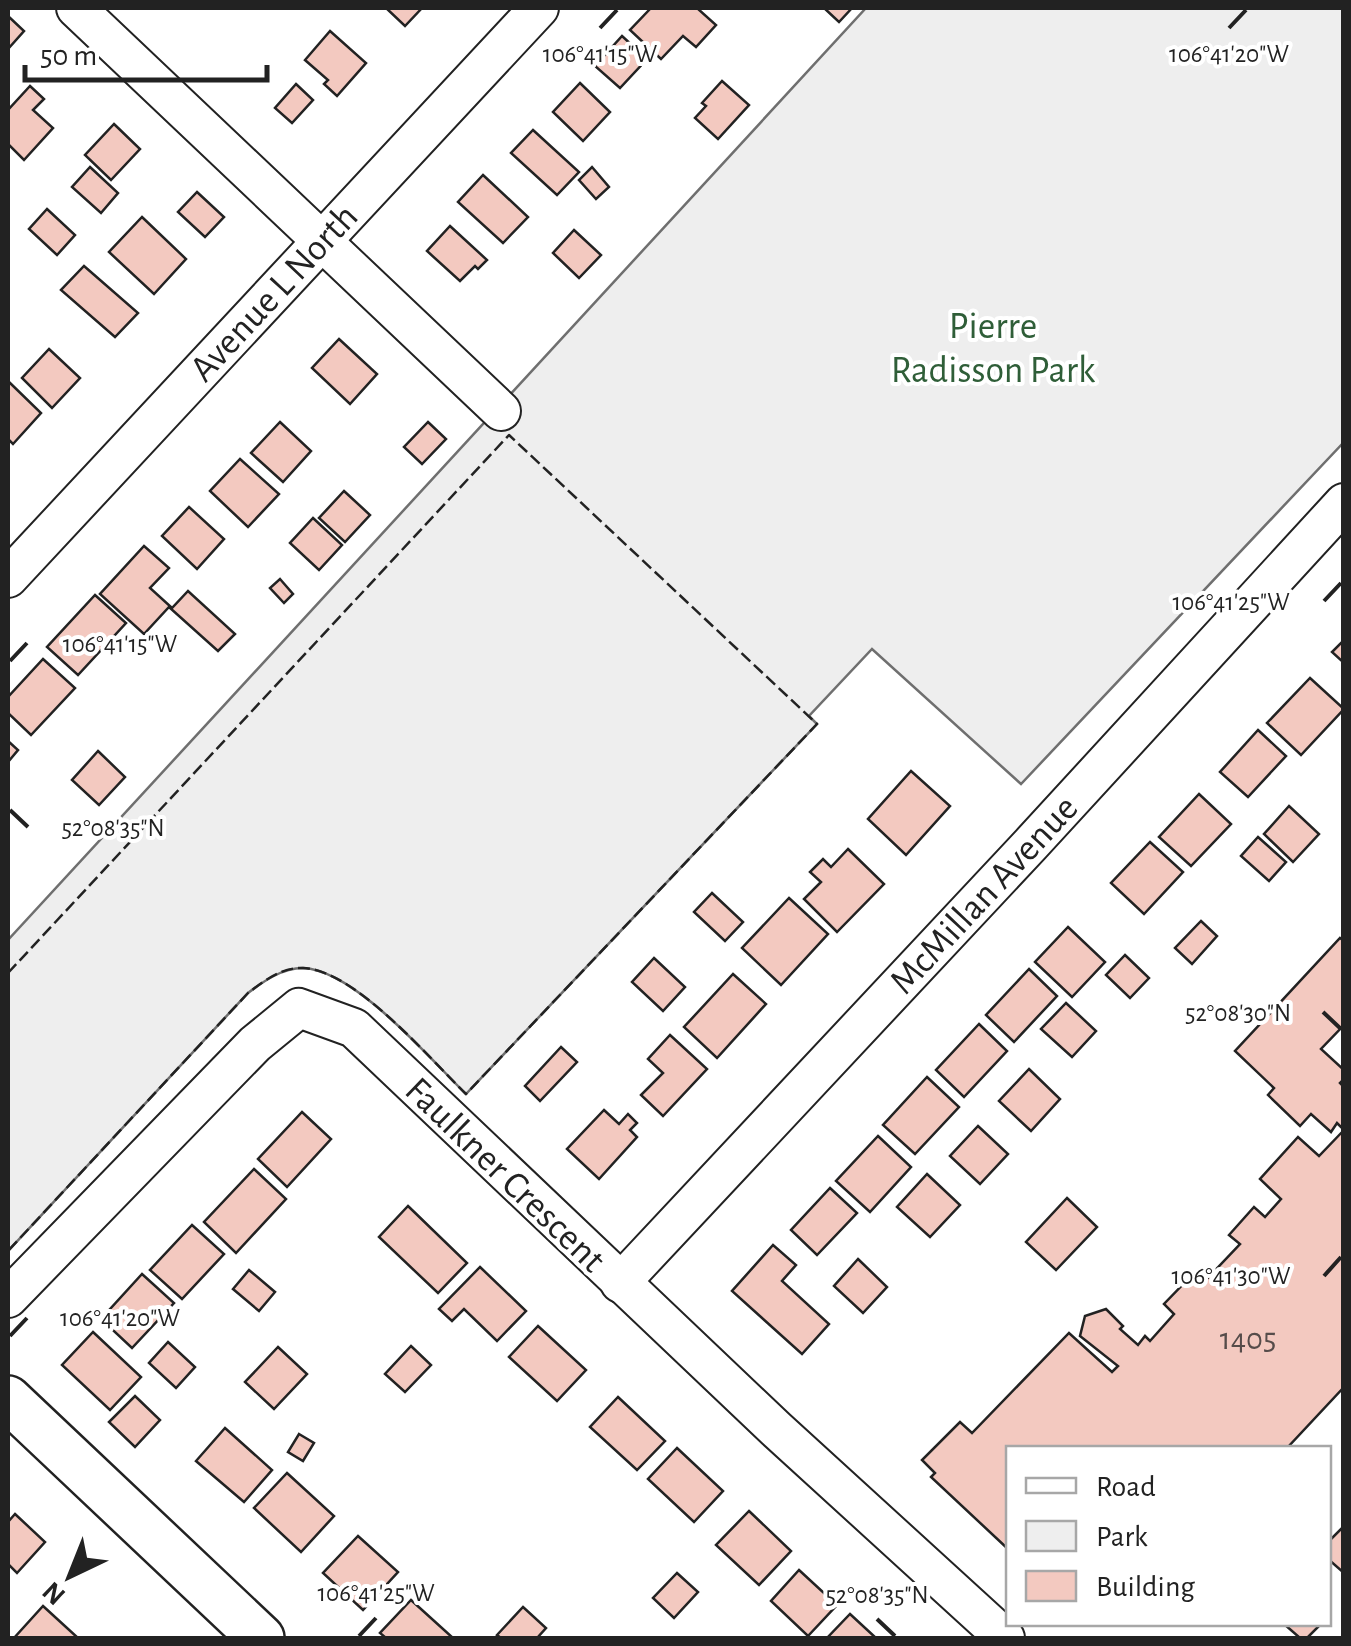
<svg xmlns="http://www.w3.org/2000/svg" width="1351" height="1646" viewBox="0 0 1351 1646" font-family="'Alegreya Sans',sans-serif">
<rect width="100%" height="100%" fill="#fff"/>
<!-- green -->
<path fill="#eee" stroke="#6f6f6f" stroke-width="2.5" d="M866,8h477v435l-322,341 -149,-135 -63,67 8,8 -351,370c-37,-36 -111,-124 -163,-126 -21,0 -39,13 -55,25l-240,258v-311z"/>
<!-- building -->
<g fill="#f3c9c0" stroke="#222" stroke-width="2.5">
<polygon points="386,8 422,8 405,26"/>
<polygon points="651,8 697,8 716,25 696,47 683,36 661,59 630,30"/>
<polygon points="824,8 852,8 839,22"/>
<polygon points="8,16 24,31 8,49"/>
<polygon points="330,31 366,63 337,96 324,84 328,80 305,60"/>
<polygon points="622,36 647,59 620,88 595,66"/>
<polygon points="722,81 749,105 718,139 695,118 706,106 702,103"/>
<polygon points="580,83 610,112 583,141 553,112"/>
<polygon points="296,84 313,100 292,123 275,108"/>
<polygon points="30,86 44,99 33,110 53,128 24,160 8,144 8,110"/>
<polygon points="114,124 140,149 111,180 85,155"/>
<polygon points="533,130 579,172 557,195 511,153"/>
<polygon points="90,167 118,193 101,213 72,187"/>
<polygon points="592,167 609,187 596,199 579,180"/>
<polygon points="483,175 528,217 503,243 458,202"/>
<polygon points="197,192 224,217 205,237 178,212"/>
<polygon points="47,209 75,235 57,255 29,229"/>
<polygon points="142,217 186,259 154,294 109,252"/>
<polygon points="450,226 487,260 478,269 475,266 460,281 427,251"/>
<polygon points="574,230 601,255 579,278 553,253"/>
<polygon points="84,266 138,313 115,337 61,290"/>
<polygon points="339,339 377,374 350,404 312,368"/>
<polygon points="49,349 80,378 52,408 22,378"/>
<polygon points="8,381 41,413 13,444 8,439"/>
<polygon points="280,422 311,451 283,482 251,453"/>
<polygon points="428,422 446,439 422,464 404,447"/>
<polygon points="240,459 279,494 248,527 210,491"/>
<polygon points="344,491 370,515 345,542 319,518"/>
<polygon points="189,507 224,539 197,569 162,536"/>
<polygon points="313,518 342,545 319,570 290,543"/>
<polygon points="144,546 169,568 150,588 172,608 188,591 235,634 218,651 169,607 144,634 100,594"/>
<polygon points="280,579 293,594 284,603 270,588"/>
<polygon points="95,595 126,623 78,675 47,647"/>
<polygon points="1344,640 1344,663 1332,652"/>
<polygon points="43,659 75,688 31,735 8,713 8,697"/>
<polygon points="1310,678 1344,709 1301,755 1267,723"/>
<polygon points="1258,730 1286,756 1248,797 1220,772"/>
<polygon points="8,741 18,750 8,762"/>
<polygon points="98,751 125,777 99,805 72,780"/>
<polygon points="911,771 950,806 906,855 868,819"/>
<polygon points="1199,794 1231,824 1191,866 1159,837"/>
<polygon points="1289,806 1319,834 1293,862 1264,834"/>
<polygon points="1258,837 1286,862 1269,881 1241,856"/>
<polygon points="1150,842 1183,872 1144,914 1111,883"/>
<polygon points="848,849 884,884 837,932 804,899 821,882 810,872 823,859 831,867"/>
<polygon points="712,893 743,922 725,941 694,912"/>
<polygon points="789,898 828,934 781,985 742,948"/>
<polygon points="1201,921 1217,936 1192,964 1175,948"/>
<polygon points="1068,927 1105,962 1072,997 1035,962"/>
<polygon points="1340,938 1344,941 1344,1025 1321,1049 1344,1070 1344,1079 1340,1083 1344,1087 1344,1130 1337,1123 1331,1132 1311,1114 1300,1126 1268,1095 1274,1088 1235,1051"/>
<polygon points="1125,955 1149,978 1130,998 1106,975"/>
<polygon points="654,958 685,987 663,1011 632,982"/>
<polygon points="1029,969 1057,996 1014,1042 986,1015"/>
<polygon points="733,974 766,1004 717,1058 684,1027"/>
<polygon points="1066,1003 1096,1031 1072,1057 1041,1029"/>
<polygon points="979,1024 1007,1051 964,1097 936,1070"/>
<polygon points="670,1035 707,1069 663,1116 641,1095 663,1073 648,1059"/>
<polygon points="561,1047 577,1062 540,1101 525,1086"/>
<polygon points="1029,1069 1060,1099 1031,1131 999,1101"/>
<polygon points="927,1077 959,1107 915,1154 883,1125"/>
<polygon points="604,1110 619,1124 628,1114 637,1123 630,1130 637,1137 599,1179 567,1149"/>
<polygon points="302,1112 331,1139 287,1187 258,1159"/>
<polygon points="978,1126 1008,1154 980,1184 950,1156"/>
<polygon points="1344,1130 1344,1387 1287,1448 1008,1448 1008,1549 931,1477 935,1473 922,1460 960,1422 972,1433 1069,1333 1112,1372 1118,1366 1080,1336 1085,1316 1106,1309 1123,1326 1120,1329 1138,1345 1145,1336 1150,1341 1174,1314 1164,1304 1195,1272 1205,1281 1240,1244 1229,1235 1254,1207 1265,1217 1281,1199 1260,1179 1298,1137 1319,1156"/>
<polygon points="878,1136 911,1167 870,1212 836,1181"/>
<polygon points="254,1169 286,1199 236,1253 204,1222"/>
<polygon points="927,1174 960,1205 930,1237 897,1207"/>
<polygon points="830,1188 857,1213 817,1255 791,1230"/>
<polygon points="1067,1198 1097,1227 1056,1270 1026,1242"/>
<polygon points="408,1206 467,1263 438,1293 379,1237"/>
<polygon points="192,1225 224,1254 182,1299 150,1270"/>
<polygon points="773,1245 796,1265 782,1281 829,1324 802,1354 732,1291"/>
<polygon points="858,1259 887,1287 863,1313 834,1286"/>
<polygon points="480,1267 526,1311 497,1341 464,1309 452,1321 439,1309"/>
<polygon points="249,1270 275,1292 259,1311 233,1289"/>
<polygon points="142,1274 174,1303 132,1348 101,1319"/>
<polygon points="538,1326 586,1370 557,1401 509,1357"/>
<polygon points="93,1332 141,1377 110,1410 62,1365"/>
<polygon points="168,1342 195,1367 176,1388 149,1363"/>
<polygon points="411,1346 431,1365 405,1392 385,1374"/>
<polygon points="278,1347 307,1374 274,1409 245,1382"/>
<polygon points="135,1396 160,1420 135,1447 109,1422"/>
<polygon points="618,1397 665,1441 637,1470 590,1427"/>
<polygon points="225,1428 272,1470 244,1502 196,1461"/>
<polygon points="299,1434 314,1443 303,1461 288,1452"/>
<polygon points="677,1448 723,1491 694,1522 648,1479"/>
<polygon points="287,1473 334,1516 301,1552 254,1508"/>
<polygon points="749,1511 791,1551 759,1585 716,1545"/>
<polygon points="15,1514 45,1542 17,1573 8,1564 8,1522"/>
<polygon points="1344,1526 1344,1573 1328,1559 1328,1542"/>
<polygon points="358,1536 398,1572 363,1610 323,1573"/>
<polygon points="799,1570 837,1605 808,1636 771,1601"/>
<polygon points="677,1573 698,1592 674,1618 653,1598"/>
<polygon points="411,1600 453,1638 386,1638 380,1633"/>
<polygon points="43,1606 78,1638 14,1638"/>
<polygon points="523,1607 546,1628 537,1638 501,1638 497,1635"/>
<polygon points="850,1614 876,1638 827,1638"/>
<polygon points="1284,1624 1321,1624 1307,1638 1300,1638"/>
</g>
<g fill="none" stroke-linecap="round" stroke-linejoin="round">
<!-- minor casing -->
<g stroke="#222" stroke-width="42">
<g id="minor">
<polyline points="76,8 501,411"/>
<polyline points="8,578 539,8"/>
<polyline points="620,1283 1031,844 1344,503"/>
<polyline points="8,1298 255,1044 299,1008 354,1028 776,1429 1005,1638"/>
</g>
</g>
<!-- major casing -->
<g stroke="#222" stroke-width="50">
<polyline id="major" points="8,1399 261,1638"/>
</g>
<!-- minor -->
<use href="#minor" stroke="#fff" stroke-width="38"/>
<!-- major -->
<use href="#major" stroke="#fff" stroke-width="45"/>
<!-- fence -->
<path stroke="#222" stroke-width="2.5" stroke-dasharray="12 5" stroke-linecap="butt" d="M8,973l501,-538 308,289 -351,370c-37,-36 -111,-124 -163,-126 -21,-1 -39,13 -55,25l-240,258"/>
</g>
<!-- ticks -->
<path fill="none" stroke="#222" stroke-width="4" d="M600,28l17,-18M1229,28l17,-18M1324,601l17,-18M10,661l17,-18M10,810l18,17M1323,1012l18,17M1324,1276l17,-19M10,1336l17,-18M877,1619l18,17M359,1636l17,-18"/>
<g text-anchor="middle" stroke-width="8" stroke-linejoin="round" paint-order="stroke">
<!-- number labels -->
<g font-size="32" fill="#564c4a">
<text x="1248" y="1349">1405</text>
</g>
<!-- street labels -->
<g font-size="38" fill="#222" stroke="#fff">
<text transform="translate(273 292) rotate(-47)" y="13">Avenue L North</text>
<text transform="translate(983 894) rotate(-47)" y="13">McMillan Avenue</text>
<text transform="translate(506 1174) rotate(44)" y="13">Faulkner Crescent</text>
</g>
<!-- park labels -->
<g font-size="38" fill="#2f5e38" stroke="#fff">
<text x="993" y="338">Pierre<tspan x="993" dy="44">Radisson Park</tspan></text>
</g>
</g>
<g font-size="25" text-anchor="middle" fill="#222" stroke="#fff" stroke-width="8" stroke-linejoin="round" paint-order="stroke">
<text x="600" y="62">106°41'15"W</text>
<text x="1229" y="62">106°41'20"W</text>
<text x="1231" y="610">106°41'25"W</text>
<text x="120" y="652">106°41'15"W</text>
<text x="113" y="836">52°08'35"N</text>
<text x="1238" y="1021">52°08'30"N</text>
<text x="1231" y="1284">106°41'30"W</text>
<text x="120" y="1326">106°41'20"W</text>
<text x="376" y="1601">106°41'25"W</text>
<text x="877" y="1603">52°08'35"N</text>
</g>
<!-- border -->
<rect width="1351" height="1646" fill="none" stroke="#222222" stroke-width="20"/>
<!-- legend -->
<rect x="1006" y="1446" width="325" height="180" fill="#ffffff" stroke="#a7a7a7" stroke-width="2.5"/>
<rect x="1026" y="1478" width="50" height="15" fill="#ffffff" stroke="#a7a7a7" stroke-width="2.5"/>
<text x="1096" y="1496" font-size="30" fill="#222222">Road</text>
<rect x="1026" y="1521" width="50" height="30" fill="#eeeeee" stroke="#a7a7a7" stroke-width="2.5"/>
<text x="1096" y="1546" font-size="30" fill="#222222">Park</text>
<rect x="1026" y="1571" width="50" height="30" fill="#f3c9c0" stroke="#a7a7a7" stroke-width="2.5"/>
<text x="1096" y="1596" font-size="30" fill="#222222">Building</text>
<!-- north arrow -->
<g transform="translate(70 1576) rotate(223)" stroke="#ffffff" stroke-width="8" paint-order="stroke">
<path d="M0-8L18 38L0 25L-18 38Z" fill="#222222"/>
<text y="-15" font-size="28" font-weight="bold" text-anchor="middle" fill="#222222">N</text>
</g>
<!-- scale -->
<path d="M25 65v15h242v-15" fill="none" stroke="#222222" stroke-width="5"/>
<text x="40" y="65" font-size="30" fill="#222222" stroke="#ffffff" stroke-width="8" paint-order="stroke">50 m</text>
</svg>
